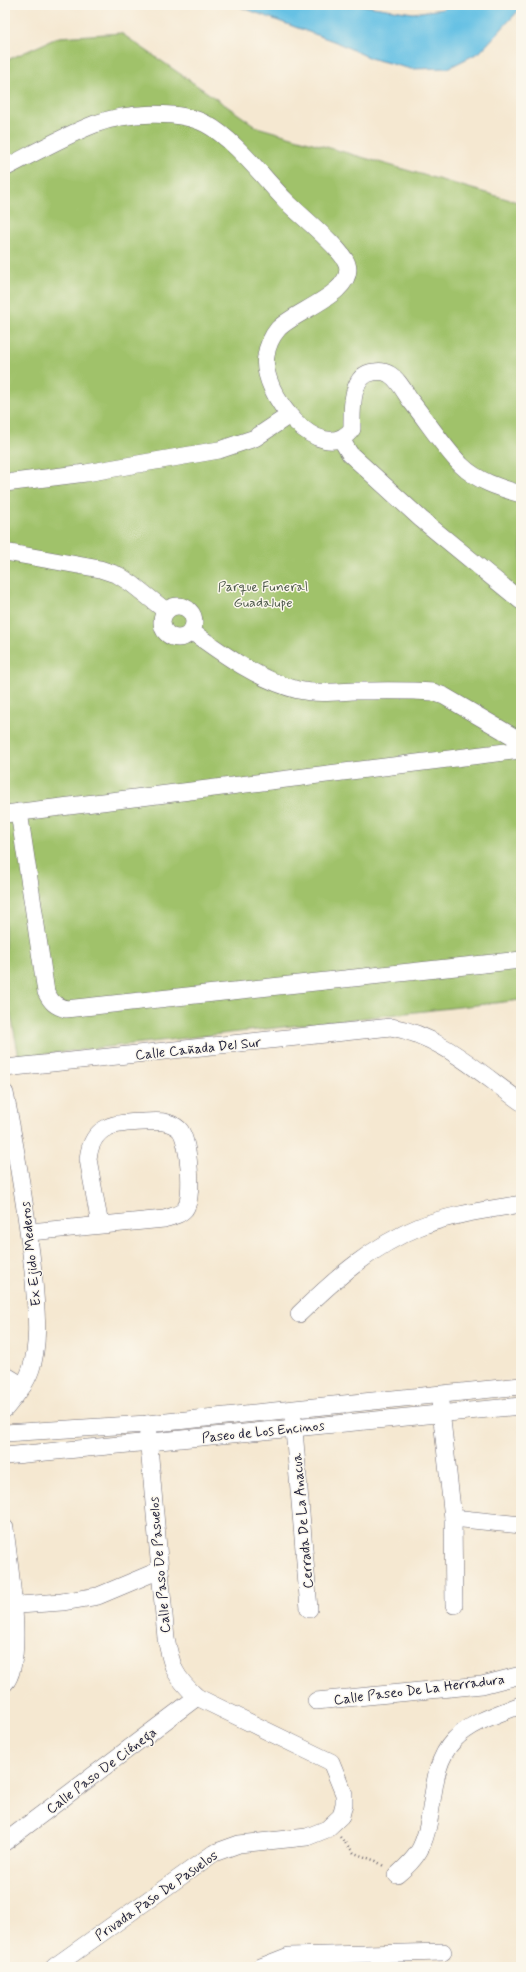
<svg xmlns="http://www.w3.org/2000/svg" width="526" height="1972" viewBox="0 0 526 1972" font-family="Mynerve,sans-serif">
<rect width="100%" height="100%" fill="#fbf7ec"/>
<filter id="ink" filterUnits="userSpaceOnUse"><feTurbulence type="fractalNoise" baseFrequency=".025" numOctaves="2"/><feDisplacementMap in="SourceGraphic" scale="8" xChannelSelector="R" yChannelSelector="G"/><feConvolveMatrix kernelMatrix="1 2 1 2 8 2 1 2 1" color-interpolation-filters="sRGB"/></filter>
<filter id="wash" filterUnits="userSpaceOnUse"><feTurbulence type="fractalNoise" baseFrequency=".012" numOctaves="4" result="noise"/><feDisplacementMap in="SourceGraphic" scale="16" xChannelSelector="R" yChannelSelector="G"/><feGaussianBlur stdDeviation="0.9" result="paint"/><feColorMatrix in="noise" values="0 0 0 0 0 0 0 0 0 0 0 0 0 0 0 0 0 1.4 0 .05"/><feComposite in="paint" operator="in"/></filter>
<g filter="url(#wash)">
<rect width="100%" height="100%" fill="#f5e8d1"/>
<!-- green -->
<polygon fill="#a0c26b" stroke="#617253" points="121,33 257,127 521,203 521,1000 19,1057 5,985 5,61 59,37"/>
<!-- water -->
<polygon fill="#66c1e4" stroke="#447290" points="235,5 360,5 413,13 443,9 447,5 521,5 521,8 480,52 448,68 411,69 370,58 336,42"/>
</g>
<g filter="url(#ink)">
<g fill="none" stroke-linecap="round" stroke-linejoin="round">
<!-- minor casing -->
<g stroke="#6c6770" stroke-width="18">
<g id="minor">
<path d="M5,168c29,-15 59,-32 90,-44 29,-11 83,-15 111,0 27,14 57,53 79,76 13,14 57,48 62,64 9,29 -53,47 -69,65 -6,7 -11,18 -12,27 -7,36 55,113 86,73 0,-18 -2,-55 22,-57 5,-1 10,-1 15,2 9,5 15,17 21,26 17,21 32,45 51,65 16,16 39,23 60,29"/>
<polyline points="341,439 350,454 421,519 521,601"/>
<polyline points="5,483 86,473 219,450 255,438 288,416"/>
<polyline points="5,552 100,569 118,575 132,584 166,611"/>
<circle cx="178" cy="622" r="16"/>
<path d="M191,631c33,24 68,49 107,59 18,4 37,2 55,1 26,0 53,-1 80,1l11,4 77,45"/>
<path d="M19,812l27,180c5,10 9,14 20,17l455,-49"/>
<polyline points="5,814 521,750"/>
<path d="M5,1068l386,-41c49,8 90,47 130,75"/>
<path d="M5,1093c12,62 23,125 29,188 2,28 6,61 -3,88 -5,15 -16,28 -26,40"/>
<path d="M30,1232l134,-13c7,-2 16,-4 21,-10 9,-12 4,-70 -6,-80 -10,-9 -23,-8 -35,-7 -29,1 -52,2 -56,37l12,66"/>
<path d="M299,1314c36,-35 73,-68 120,-87 32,-13 69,-17 102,-23"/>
<polyline points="5,1375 23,1386"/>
<polyline points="440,1402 453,1518 454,1605"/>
<polyline points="293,1418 309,1609"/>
<polyline points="5,1433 147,1424 521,1386"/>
<polyline points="5,1456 521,1406"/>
<polyline points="453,1518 521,1525"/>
<path d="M5,1528c3,32 21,133 0,155"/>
<polyline points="5,1606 62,1602 98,1596 160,1570"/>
<polyline points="316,1701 482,1685 521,1675"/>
<polyline points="5,1842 197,1697"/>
<path d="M397,1875c9,-8 19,-17 24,-28 16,-34 6,-78 33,-107 17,-18 44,-26 67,-35"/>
<path d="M54,1967l160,-114 25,-9 68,-7 20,-8 14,-13 3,-12v-10l-13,-32 -134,-65c-23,-21 -25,-29 -31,-59l-19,-214"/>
<polyline points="261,1967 289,1956 443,1952"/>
</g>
</g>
<!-- path -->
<polyline stroke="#6c6770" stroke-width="2.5" stroke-dasharray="1 3" stroke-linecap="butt" points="340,1837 354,1853 376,1861 385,1867"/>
<!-- minor -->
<use href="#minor" stroke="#fff" stroke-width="17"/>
</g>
</g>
<g text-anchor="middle" stroke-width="3" stroke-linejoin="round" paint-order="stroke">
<!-- park labels -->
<g font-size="14" fill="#4e5a4c" stroke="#fbf7ec">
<text x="263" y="591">Parque Funeral<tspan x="263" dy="16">Guadalupe</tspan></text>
</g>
<!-- street labels -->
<g font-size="14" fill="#22223b" stroke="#fbf7ec">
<text transform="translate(198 1048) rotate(-6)" y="5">Calle Cañada Del Sur</text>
<text transform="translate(30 1254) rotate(-96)" y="5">Ex Ejido Mederos</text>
<text transform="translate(263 1431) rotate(-6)" y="5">Paseo de Los Encinos</text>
<text transform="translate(302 1521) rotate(-95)" y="5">Cerrada De La Anacua</text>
<text transform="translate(159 1565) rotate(-95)" y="5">Calle Paso De Pasuelos</text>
<text transform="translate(419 1689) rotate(-7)" y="5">Calle Paseo De La Herradura</text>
<text transform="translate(101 1770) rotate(-37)" y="5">Calle Paso De Ciénega</text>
<text transform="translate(156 1895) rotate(-35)" y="5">Privada Paso De Pasuelos</text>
</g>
</g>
<!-- margin -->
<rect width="526" height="1972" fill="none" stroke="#fbf7ec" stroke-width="20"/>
</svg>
